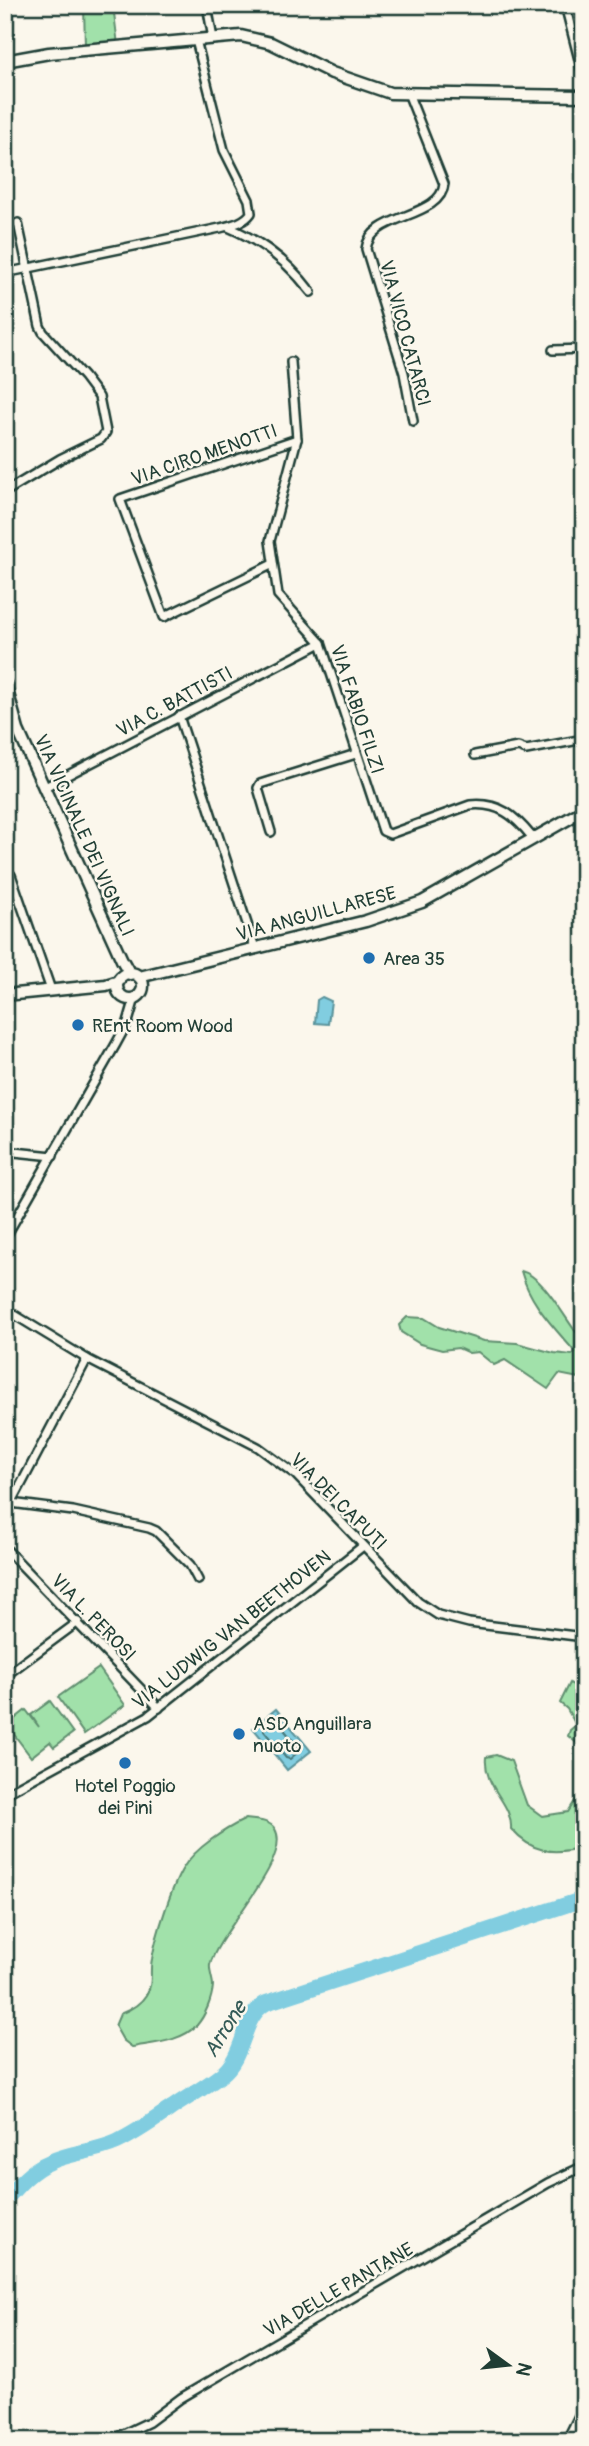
<svg xmlns="http://www.w3.org/2000/svg" width="589" height="2446" viewBox="0 0 589 2446" font-family="Pangolin,sans-serif">
<rect width="100%" height="100%" fill="#fbf7ec"/>
<filter id="ink" filterUnits="userSpaceOnUse"><feTurbulence type="fractalNoise" baseFrequency=".0143" numOctaves="2"/><feDisplacementMap in="SourceGraphic" scale="14" xChannelSelector="R" yChannelSelector="G"/><feConvolveMatrix kernelMatrix="1 2 1 2 8 2 1 2 1" color-interpolation-filters="sRGB"/></filter>
<g filter="url(#ink)">
<!-- green -->
<g fill="#a1e1aa" stroke="#608f6f" stroke-width="2">
<polygon points="84,5 113,5 118,45 85,47"/>
<path d="M521,1271c21,4 42,44 55,61l8,2v45l-25,-5 -11,15 -43,-29 -11,5 -16,-13 -9,1 -11,-5 -16,2 -22,-6 -19,-12 -2,-7 8,-8 17,1 15,9 45,14 33,2 37,10 18,2 3,-3c-22,-26 -45,-48 -54,-81z"/>
<polygon points="99,1668 125,1705 84,1734 58,1697"/>
<polygon points="570,1683 584,1693 584,1749 568,1736 570,1730 576,1725 567,1709 560,1703"/>
<polygon points="50,1701 73,1733 54,1747 50,1742 31,1757 7,1725 26,1710 39,1727 31,1715"/>
<path d="M496,1755l15,6 16,44 15,11 26,-4 16,-25v60c-31,8 -52,6 -73,-18 2,-26 -28,-41 -25,-72z"/>
<path d="M246,1819c8,1 24,1 29,10 18,30 -57,103 -65,136 -1,7 3,14 3,21 -1,13 -8,30 -16,39 -16,17 -44,18 -65,22l-9,-7 -8,-14 5,-12c10,-4 20,-9 26,-19 8,-12 3,-22 6,-36 4,-23 19,-71 31,-91 12,-20 42,-39 63,-49z"/>
</g>
<!-- water -->
<g fill="#81cde0" stroke="#5a939b" stroke-width="2">
<polygon points="322,997 331,1001 328,1024 315,1023 317,1000"/>
<polygon points="276,1709 311,1751 287,1770 253,1728"/>
</g>
<g fill="none" stroke-linecap="round" stroke-linejoin="round">
<!-- shore -->
<polygon stroke="#467779" stroke-width="2" points="273,1721 277,1721 299,1748 299,1751 290,1759 286,1758 264,1731 264,1728"/>
<!-- river -->
<path stroke="#81cde0" stroke-width="16" d="M5,2200c12,-14 27,-31 45,-38 21,-10 45,-10 67,-20 21,-10 40,-24 59,-37 15,-10 31,-19 45,-30 25,-19 20,-58 45,-72l318,-104"/>
<!-- street casing -->
<g stroke="#1f3d34" stroke-width="12">
<g id="street">
<polyline points="207,5 213,39"/>
<polyline points="565,5 584,79"/>
<path d="M408,93l36,91c-3,35 -74,29 -78,65l38,124 9,48"/>
<path d="M228,227c33,14 62,37 83,65"/>
<path d="M5,273l215,-45c11,-3 24,-5 31,-15l-2,-13 -25,-50 -28,-110"/>
<polyline points="553,350 584,349"/>
<path d="M291,362l6,77 -27,102 8,54 43,48 62,188 7,3 80,-29c29,-3 45,11 62,32"/>
<polyline points="5,492 60,459 101,439 106,432 99,397 84,377 43,332 40,326 18,223"/>
<polyline points="273,564 164,617 120,499 297,439"/>
<polyline points="179,716 255,948"/>
<polyline points="475,755 518,747 526,750 584,739"/>
<polyline points="43,788 321,643"/>
<polyline points="271,832 258,788 260,784 356,754"/>
<polyline points="11,875 51,990"/>
<polyline points="5,1151 53,1156"/>
<polyline points="5,1238 116,1044 128,1022 135,998"/>
<polyline points="5,1309 87,1359 258,1447 296,1475 418,1602 438,1615 469,1623 584,1637"/>
<polyline points="11,1503 73,1511 149,1528 156,1531 190,1565 198,1580"/>
<polyline points="5,1515 87,1359"/>
<polyline points="5,1548 159,1708"/>
<polyline points="5,1676 78,1622"/>
<polyline points="5,1794 148,1716 363,1546"/>
<polyline points="109,2441 149,2422 181,2398 548,2183 584,2166"/>
</g>
</g>
<!-- secondary casing -->
<g stroke="#1f3d34" stroke-width="15">
<g id="secondary">
<polyline points="5,61 49,53 241,36 271,43 332,73 390,93 584,96"/>
<polyline points="5,683 18,730 122,960 130,974"/>
<circle cx="130" cy="986" r="13"/>
<polyline points="139,977 366,921 422,902 584,810"/>
<polyline points="5,995 106,985 119,981"/>
<polyline points="568,2441 584,2409"/>
</g>
</g>
<!-- street -->
<use href="#street" stroke="#fbf7ec" stroke-width="7"/>
<!-- secondary -->
<use href="#secondary" stroke="#fbf7ec" stroke-width="10"/>
</g>
</g>
<!-- markers -->
<g fill="#1f6fb2" stroke="#fbf7ec" stroke-width="2.5">
<circle cx="369" cy="958" r="7"/>
<circle cx="78" cy="1025" r="7"/>
<circle cx="239" cy="1734" r="7"/>
<circle cx="125" cy="1763" r="7"/>
</g>
<g text-anchor="middle" stroke-width="5" stroke-linejoin="round" paint-order="stroke">
<!-- street labels -->
<g font-size="19" fill="#1f3d34" stroke="#fbf7ec">
<text transform="translate(406 333) rotate(75)" y="7">VIA VICO CATARCI</text>
<text transform="translate(204 454) rotate(-19)" y="7">VIA CIRO MENOTTI</text>
<text transform="translate(174 701) rotate(-28)" y="7">VIA C. BATTISTI</text>
<text transform="translate(358 709) rotate(72)" y="7">VIA FABIO FILZI</text>
<text transform="translate(85 835) rotate(66)" y="7">VIA VICINALE DEI VIGNALI</text>
<text transform="translate(316 913) rotate(-15)" y="7">VIA ANGUILLARESE</text>
<text transform="translate(339 1501) rotate(45)" y="7">VIA DEI CAPUTI</text>
<text transform="translate(94 1617) rotate(46)" y="7">VIA L. PEROSI</text>
<text transform="translate(231 1629) rotate(-38)" y="7">VIA LUDWIG VAN BEETHOVEN</text>
<text transform="translate(338 2289) rotate(-30)" y="7">VIA DELLE PANTANE</text>
</g>
<!-- poi labels -->
<g font-size="19" fill="#1f3d34" stroke="#fbf7ec" text-anchor="start">
<text x="383" y="965">Area 35</text>
<text x="92" y="1032">REnt Room Wood</text>
<text x="253" y="1730">ASD Anguillara<tspan x="253" dy="22">nuoto</tspan></text>
<text x="125" y="1792" text-anchor="middle">Hotel Poggio<tspan x="125" dy="22">dei Pini</tspan></text>
</g>
<!-- water labels -->
<g font-size="21" font-style="italic" fill="#335a56" stroke="#fbf7ec">
<text transform="translate(225 2029) rotate(-58)" y="7">Arrone</text>
</g>
</g>
<!-- margin -->
<rect width="589" height="2446" fill="none" stroke="#fbf7ec" stroke-width="28"/>
<rect x="14" y="14" width="561" height="2418" fill="none" stroke="#1f3d34" stroke-width="2.5" filter="url(#ink)"/>
<!-- north arrow -->
<g transform="translate(508 2365) rotate(105)" stroke="#fbf7ec" stroke-width="5" paint-order="stroke">
<path d="M0-5L12 26L0 18L-12 26Z" fill="#1f3d34"/>
<text y="-10" font-size="19" font-weight="bold" text-anchor="middle" fill="#1f3d34">N</text>
</g>
</svg>
